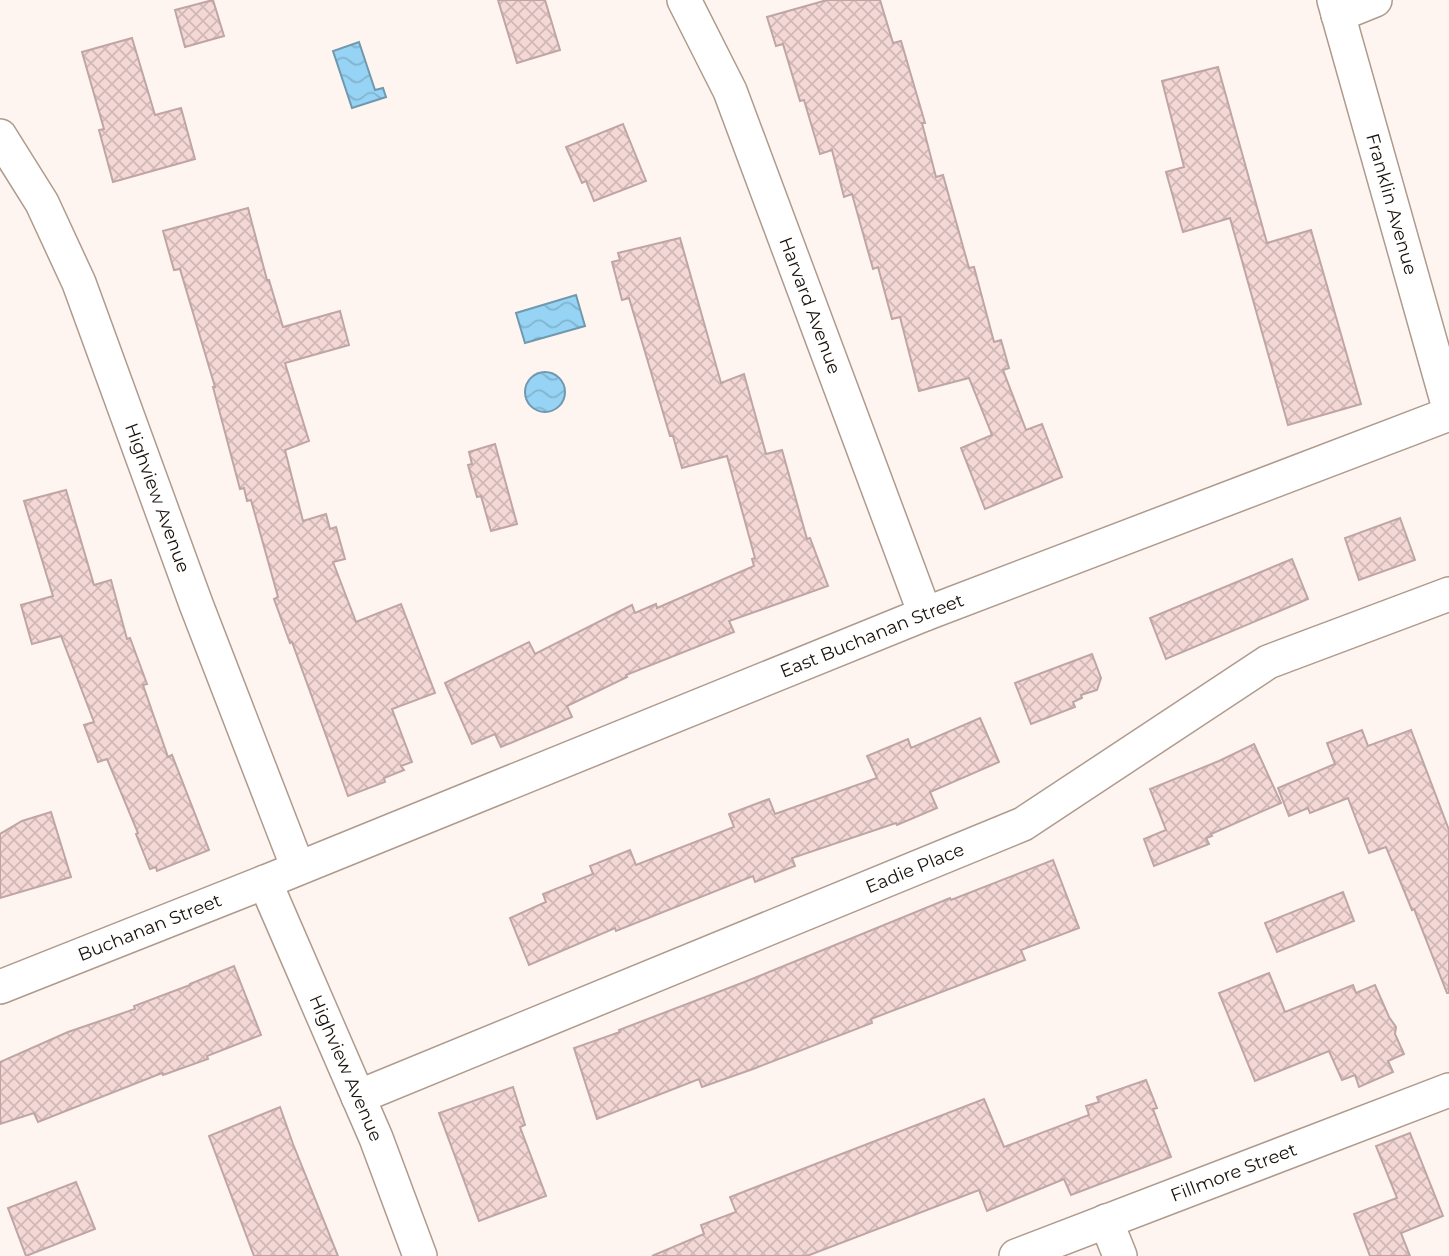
<svg xmlns="http://www.w3.org/2000/svg" width="1449" height="1256" viewBox="0 0 1449 1256" font-family="Montserrat,sans-serif">
<defs>
<pattern id="water-waves" width="16" height="10" patternUnits="userSpaceOnUse" patternTransform="scale(1.75)"><rect width="16" height="10" fill="#96d3f4"/><path d="M0 5q4-4 8 0t8 0" fill="none" stroke="#81b4d0"/></pattern>
<pattern id="building-cross-hatch" width="8" height="8" patternUnits="userSpaceOnUse" patternTransform="scale(1.75)"><rect width="8" height="8" fill="#f3d8d6"/><path d="M0 0l8 8M0 8l8-8" fill="none" stroke="#d0b8b6"/></pattern>
</defs>
<rect width="100%" height="100%" fill="#fef5f0"/>
<!-- water -->
<g fill="url(#water-waves)" stroke="#7099ae" stroke-width="2">
<polygon points="359,42 375,90 383,88 386,97 352,108 333,51"/>
<polygon points="576,295 585,326 525,343 516,313"/>
<circle cx="545" cy="392" r="20"/>
</g>
<!-- building -->
<g fill="url(#building-cross-hatch)" stroke="#bfa5a4" stroke-width="2">
<polygon points="213,0 224,36 185,47 175,10"/>
<polygon points="498,0 545,0 560,50 517,63"/>
<polygon points="827,0 880,0 893,43 901,41 925,123 922,123 936,177 943,175 969,268 974,267 994,342 1001,340 1009,368 1003,370 1026,430 1042,424 1062,477 985,509 961,448 992,435 969,378 919,391 900,317 892,319 878,267 873,269 852,194 844,197 832,150 820,154 804,100 800,101 783,44 776,46 767,17"/>
<polygon points="132,38 155,115 181,108 195,159 113,182 99,130 104,129 82,52"/>
<polygon points="1218,67 1267,243 1311,230 1361,404 1288,425 1230,218 1183,232 1166,172 1184,167 1162,81"/>
<polygon points="623,124 646,181 594,201 586,181 582,183 566,147"/>
<polygon points="248,208 267,280 269,280 283,327 340,311 349,345 285,363 309,441 285,450 303,521 326,514 330,529 336,527 345,559 333,562 356,622 401,604 435,693 392,709 412,762 401,766 404,770 384,778 385,782 348,796 292,642 290,643 274,599 278,597 251,500 247,501 244,488 240,489 213,387 215,387 180,269 174,270 163,231"/>
<polygon points="680,238 721,383 744,374 766,454 782,450 807,539 810,538 828,586 729,621 734,632 626,675 627,677 567,706 572,717 501,747 495,734 472,744 445,683 529,642 535,654 632,605 635,613 656,604 657,608 754,566 752,559 755,558 727,456 682,468 673,436 670,436 629,298 622,300 612,262 620,260 618,253"/>
<polygon points="495,444 517,524 491,531 481,496 477,497 468,465 472,464 469,452"/>
<polygon points="66,490 94,585 111,580 127,639 130,638 147,684 143,685 168,757 172,755 209,850 157,871 156,867 150,869 136,834 138,833 107,759 98,762 84,725 94,722 61,636 32,644 21,605 53,596 24,501"/>
<polygon points="1400,518 1415,560 1359,580 1345,538"/>
<polygon points="1292,559 1308,599 1166,659 1150,618"/>
<polygon points="1092,654 1101,678 1097,690 1081,695 1082,698 1073,702 1075,707 1031,724 1015,683"/>
<polygon points="980,718 999,762 930,792 937,808 897,825 896,823 792,858 795,866 755,882 753,876 616,931 615,928 529,965 510,918 546,902 543,894 593,874 590,866 630,850 636,865 734,827 729,814 769,799 775,814 877,778 867,756 908,739 911,748"/>
<polygon points="1362,730 1368,746 1411,730 1449,830 1449,993 1447,993 1414,909 1412,910 1386,847 1369,853 1348,798 1310,813 1308,808 1289,816 1278,788 1335,764 1327,743"/>
<polygon points="1254,744 1281,803 1211,834 1212,836 1206,838 1209,844 1154,866 1144,839 1166,830 1150,789 1219,761"/>
<polygon points="51,812 71,877 0,898 0,834 22,821"/>
<polygon points="1053,860 1079,928 1021,950 1025,960 871,1019 872,1023 753,1069 702,1087 699,1079 597,1119 574,1048 620,1032 619,1030 747,981 950,898 951,900"/>
<polygon points="1343,892 1354,921 1277,952 1265,923"/>
<polygon points="234,966 261,1035 207,1056 208,1059 163,1075 162,1073 38,1122 34,1113 0,1124 0,1062 68,1032 135,1009 134,1006 190,985 190,984"/>
<polygon points="1269,973 1285,1012 1353,985 1356,993 1375,985 1389,1017 1396,1027 1395,1034 1404,1054 1388,1061 1393,1072 1359,1087 1355,1075 1342,1080 1329,1051 1255,1081 1219,993"/>
<polygon points="1146,1080 1157,1108 1153,1109 1171,1157 1071,1195 1064,1179 987,1211 979,1190 807,1256 652,1256 704,1234 701,1225 736,1212 730,1197 984,1099 1004,1147 1089,1115 1086,1106 1099,1102 1097,1097"/>
<polygon points="513,1087 525,1125 520,1127 546,1196 479,1221 439,1113"/>
<polygon points="280,1107 293,1144 338,1256 254,1256 209,1136"/>
<polygon points="1410,1133 1443,1216 1401,1233 1410,1256 1370,1256 1354,1214 1397,1198 1376,1146"/>
<polygon points="76,1182 95,1229 26,1256 8,1208"/>
</g>
<g fill="none" stroke-linecap="round" stroke-linejoin="round">
<!-- minor casing -->
<g stroke="#af9a8e" stroke-width="36">
<g id="minor">
<path id="s1" d="M684,0l46,91 195,523"/>
<path id="s2" d="M1334,0l115,408"/>
<polyline points="1338,15 1375,0"/>
<path id="s3" d="M0,136l42,67 37,80 117,321 102,264"/>
<path id="s4" d="M265,882l111,256 44,118"/>
<path id="s5" d="M0,987l265,-105 660,-268 524,-200"/>
<path id="s6" d="M358,1097l665,-273 245,-162 181,-68"/>
<polyline points="1106,1221 1120,1256"/>
<path id="s7" d="M1016,1256l433,-166"/>
</g>
</g>
<!-- minor -->
<use href="#minor" stroke="#fff" stroke-width="33"/>
</g>
<g text-anchor="middle" stroke-width="5" stroke-linejoin="round" paint-order="stroke">
<!-- street labels -->
<g font-size="18" fill="#18110c" stroke="#fff">
<text dy="6" stroke="none"><textPath href="#s2" startOffset="212">Franklin Avenue</textPath></text>
<text dy="6" stroke="none"><textPath href="#s1" startOffset="331">Harvard Avenue</textPath></text>
<text dy="6" stroke="none"><textPath href="#s3" startOffset="396">Highview Avenue</textPath></text>
<text dy="6" stroke="none"><textPath href="#s5" startOffset="940">East Buchanan Street</textPath></text>
<text dy="6" stroke="none"><textPath href="#s6" startOffset="602">Eadie Place</textPath></text>
<text dy="6" stroke="none"><textPath href="#s5" startOffset="161">Buchanan Street</textPath></text>
<text dy="6" stroke="none"><textPath href="#s4" startOffset="203">Highview Avenue</textPath></text>
<text dy="6" stroke="none"><textPath href="#s7" startOffset="233">Fillmore Street</textPath></text>
</g>
</g>
</svg>
